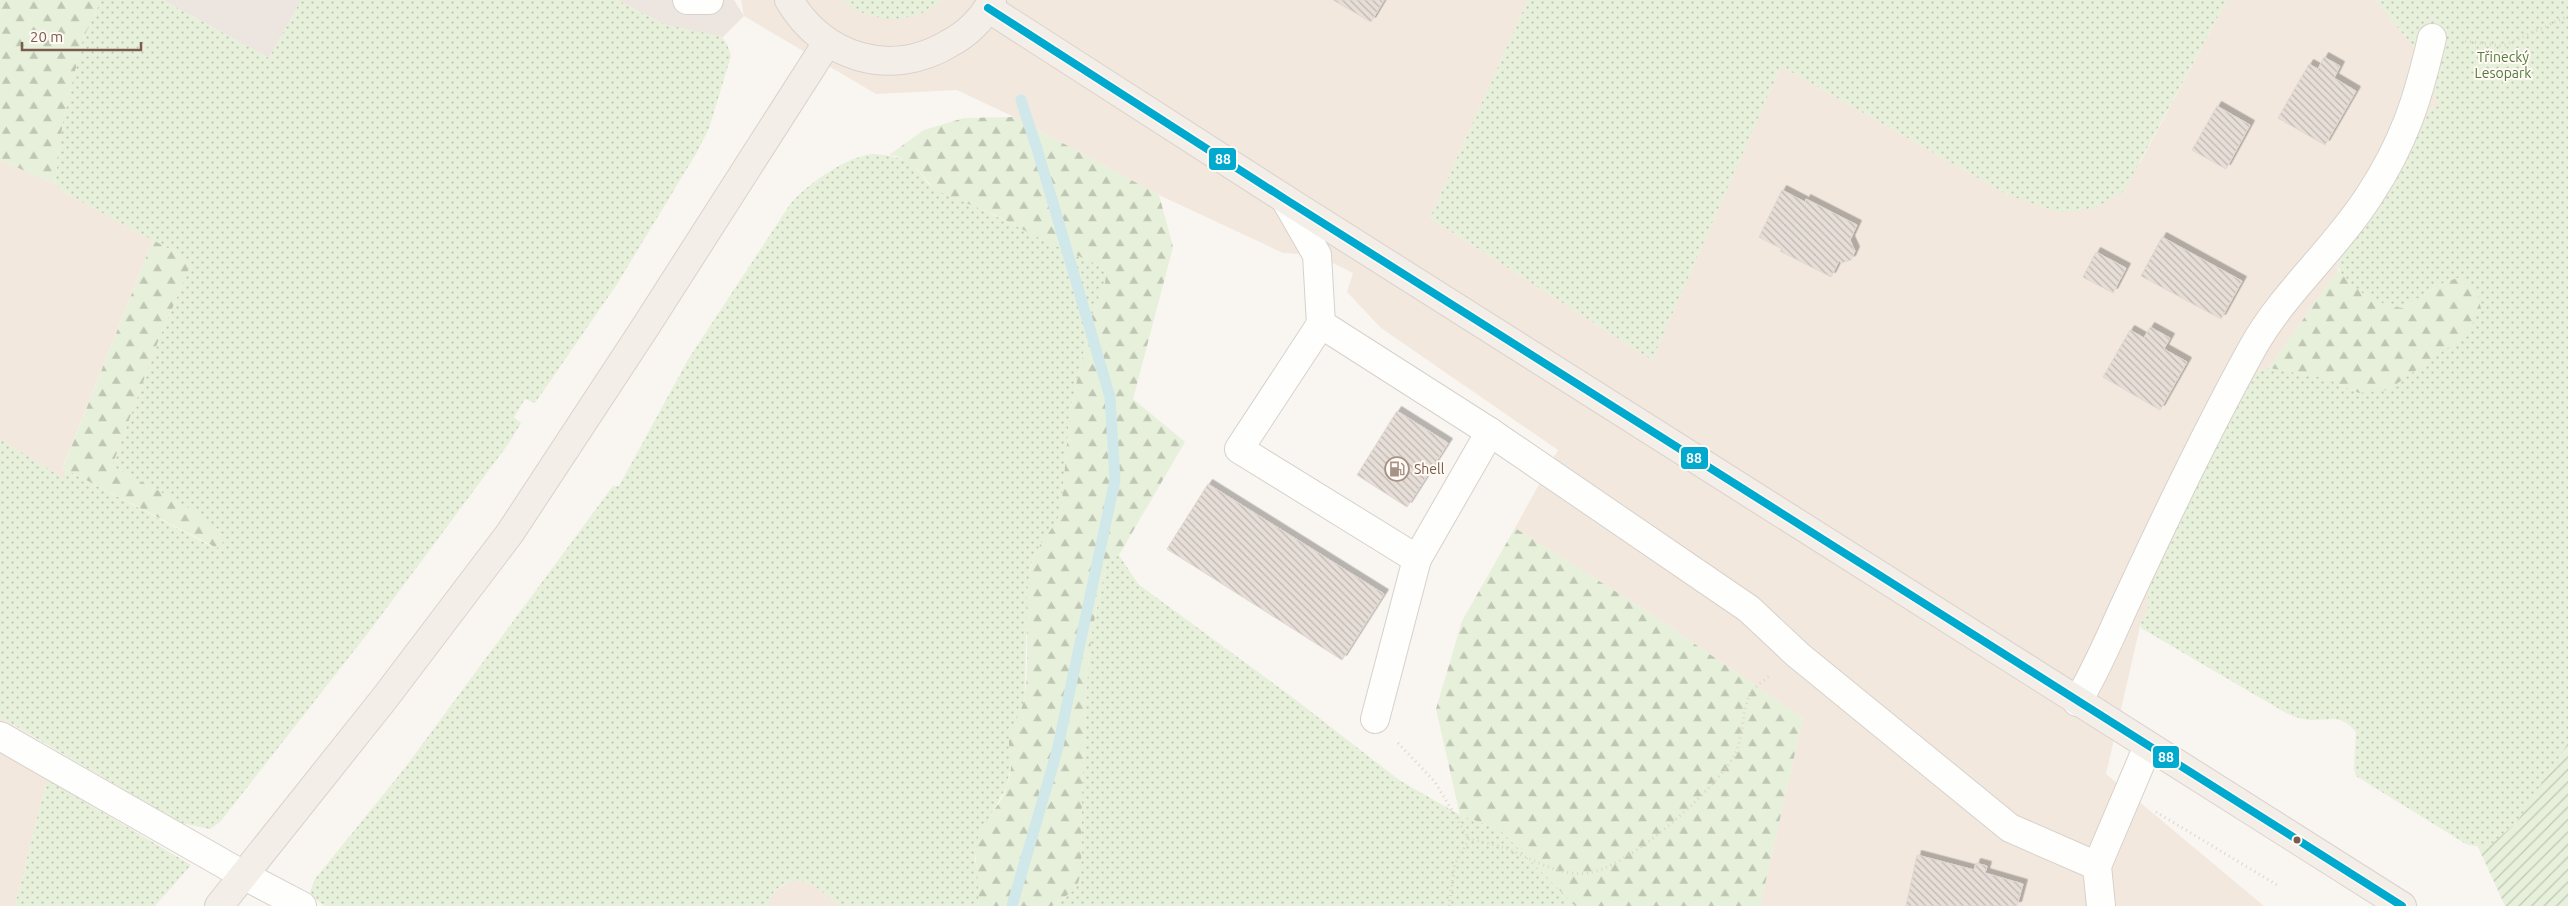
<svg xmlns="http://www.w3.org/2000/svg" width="2568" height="906" viewBox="0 0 2568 906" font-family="Ubuntu,sans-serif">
<defs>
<pattern id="grass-dots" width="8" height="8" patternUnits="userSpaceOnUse" patternTransform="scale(1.25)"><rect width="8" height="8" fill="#e7f0db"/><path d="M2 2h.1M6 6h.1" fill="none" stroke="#c0c6b4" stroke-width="1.8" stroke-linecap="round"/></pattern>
<pattern id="forest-firs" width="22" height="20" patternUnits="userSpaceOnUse" patternTransform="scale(1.25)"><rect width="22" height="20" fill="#e7f0db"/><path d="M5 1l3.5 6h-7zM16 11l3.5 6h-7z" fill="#c0c6b4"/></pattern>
<pattern id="garden-furrows" width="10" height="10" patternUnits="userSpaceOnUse" patternTransform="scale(1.25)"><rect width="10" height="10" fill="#e7f0db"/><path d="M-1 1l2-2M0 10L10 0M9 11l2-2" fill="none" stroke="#c0c6b4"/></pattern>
<pattern id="building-back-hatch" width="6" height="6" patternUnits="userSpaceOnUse" patternTransform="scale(1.25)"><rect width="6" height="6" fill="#e6ded7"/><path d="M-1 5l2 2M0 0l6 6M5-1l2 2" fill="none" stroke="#bfb7b1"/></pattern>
<filter id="shadow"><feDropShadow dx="4.5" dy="-4.5" stdDeviation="0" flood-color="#0004"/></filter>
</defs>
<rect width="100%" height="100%" fill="#f9f5f0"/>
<!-- residential -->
<g fill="#f2e8de">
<polygon points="741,0 1528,0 1430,218 1652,360 1781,66 2008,195 2140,163 2227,0 2376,0 2415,49 2439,105 2430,109 2392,188 2337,260 2338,270 2269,368 2258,371 2148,587 2148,610 2141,622 2106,774 2264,906 1760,906 1803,718 1645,610 1515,528 1558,450 1381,328 1347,292 1353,273 1317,255 1283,253 1159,195 1014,117 957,90 876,94 744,16"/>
<polygon points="0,160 55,184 62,191 153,240 63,467 66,480 0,439"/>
<polygon points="0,717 44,744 47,779 15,906 0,906"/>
<polygon points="797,881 811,883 840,906 766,906 775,891 789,882"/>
</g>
<!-- industrial -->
<g fill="#ede5e0">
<polygon points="163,0 301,0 269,58"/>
<polygon points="617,0 734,0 744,16 722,38 666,25"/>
</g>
<!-- grass -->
<g fill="url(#grass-dots)">
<polygon points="101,0 163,0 269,58 301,0 617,0 666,25 721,36 727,44 731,56 709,128 697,152 617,284 535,403 525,399 514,417 521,423 509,443 371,629 220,822 210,829 181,823 0,717 0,439 65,479 63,468 211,546 219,530 178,503 112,466 157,344 189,269 180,255 62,191 55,184 63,120 83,39"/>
<path d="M843,0h99c-26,25 -73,25 -99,0z"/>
<polygon points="1528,0 2227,0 2124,191 2095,208 2059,212 2008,195 1781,66 1652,360 1430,218"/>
<path d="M2376,0h192v743c-15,24 -52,91 -76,101 -9,3 -17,3 -26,0l-110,-68 -2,-7 2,-37c-16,-18 -22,-12 -43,-12 -10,0 -18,-3 -27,-7l-145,-85v-6l7,-12v-23l40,-88 53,-105 17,-23 11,-3 57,10 33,15 86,-111 -43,26c-25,-4 -62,-19 -65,-48l55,-72 38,-79 9,-4 -24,-56z"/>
<path d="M872,154c26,1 42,7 56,30l166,79 7,4 5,8 -1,8 -12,29 -23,99 -9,99 -3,10 -23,33 -4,12 -5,68 -1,62 -4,19 -13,29 4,15 -5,28 -28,50 -4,23 5,31 -2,16h-138l-29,-23 -14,-2 -8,1 -14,8 -9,16h-441l-11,-8 -4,-6 5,-13 89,-110 209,-283h6l70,-128 102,-155c18,-20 55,-46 81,-49z"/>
<polygon points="1113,555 1119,555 1138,584 1292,697 1399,780 1460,815 1499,829 1575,906 1052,906 1067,896 1081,873 1082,795 1087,681 1092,631 1107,562"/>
<polygon points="47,779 191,865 155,906 15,906"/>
</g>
<!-- forest -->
<g fill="url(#forest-firs)">
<polygon points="0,0 101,0 83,39 63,120 55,184 0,160"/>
<path d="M1014,117l145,78 14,52 -40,152 52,43 -66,113h-6l-6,7 -15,69 -5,50 -5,114 -1,78 -3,10 -5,8 -21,15h-74c3,-23 -6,-45 0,-67 5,-19 24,-34 29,-53 3,-8 5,-22 4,-30 0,-5 -3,-10 -2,-15 2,-16 14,-29 16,-46 6,-42 -4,-90 7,-132 5,-20 23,-33 29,-53l9,-99 23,-99 12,-29 1,-8 -5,-8 -7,-4 -47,-21 -52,-27 -60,-25 -18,-21 -20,-13 -8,-1 35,-25 40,-12z"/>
<path d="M153,240l27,15 8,7 1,7 -32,75 -45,122c29,17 96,46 112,72l-2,7 -5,3 -154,-80z"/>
<path d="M2338,270c19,22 35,33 64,38l43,-26 16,-5 15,10 5,22 -15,26 -78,55 -29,3 -33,-15 -57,-10z"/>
<polygon points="1515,528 1645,610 1803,718 1760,906 1575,906 1499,829 1460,815 1436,709 1462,621"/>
</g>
<!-- garden -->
<polygon fill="url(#garden-furrows)" points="2568,743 2568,906 2505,906 2478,847 2493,843 2516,823"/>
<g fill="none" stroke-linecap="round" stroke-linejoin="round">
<!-- stream -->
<polyline stroke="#d0e8ea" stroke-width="11" points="1012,906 1057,751 1115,480 1110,397 1038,152 1021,100"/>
</g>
<!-- building -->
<g fill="url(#building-back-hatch)" stroke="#e2d8d2" filter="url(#shadow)">
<polygon points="1333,0 1384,0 1371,22"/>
<polygon points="2324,57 2340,66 2334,78 2356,91 2325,145 2278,118 2309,64 2318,69"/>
<polygon points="2217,106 2250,125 2226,169 2192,150"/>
<polygon points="1782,190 1805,202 1806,199 1857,225 1850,240 1855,251 1851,260 1841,263 1839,261 1831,277 1780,251 1782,249 1759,237"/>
<polygon points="2162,237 2242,281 2221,319 2141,276"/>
<polygon points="2096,252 2126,268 2113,293 2083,277"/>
<polygon points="2150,327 2170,338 2164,349 2187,362 2160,410 2103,377 2130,330 2144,338"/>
<polygon points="1397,411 1448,443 1407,507 1357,475"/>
<polygon points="1208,484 1384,594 1342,660 1167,549"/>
<polygon points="1917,855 1974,870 1976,863 1987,866 1985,873 2023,884 2017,906 1906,906"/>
</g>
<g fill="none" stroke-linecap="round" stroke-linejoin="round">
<!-- minor casing -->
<g stroke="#d7d1cb" stroke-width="30">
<g id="minor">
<polyline points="687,0 709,0"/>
<polyline points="1285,199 1317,255 1321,324 1490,432 1749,609 1798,655 2010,828 2097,866"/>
<polyline points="1321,324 1239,449 1417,559 1490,432"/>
<path d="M2077,702c21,-34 35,-70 52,-106 39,-84 79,-168 124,-249 31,-55 82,-98 116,-151 35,-53 49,-97 63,-158"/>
<polyline points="1375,719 1417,559"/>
<polyline points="0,736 245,876 302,906"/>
<polyline points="2101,906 2097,866 2148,746"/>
</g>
</g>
<!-- major casing -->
<g stroke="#dad1cc" stroke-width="30">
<g id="major">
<path d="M789,0c34,58 102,79 161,43 17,-9 34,-25 42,-43"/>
<polyline points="988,8 1285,199 2402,906"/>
<polyline points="219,906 384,699 510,533 646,326 827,43"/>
</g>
</g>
<!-- path -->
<g stroke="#dcd5d0" stroke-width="3" stroke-dasharray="1 4" stroke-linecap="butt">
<polyline points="2465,41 2503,46 2568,16"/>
<polyline points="1398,743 1435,782 1469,839"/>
<polyline points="2156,812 2277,885"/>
<path d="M1449,906l6,-42 14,-25c12,3 25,5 36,9 26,10 54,29 83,25 40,-5 126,-82 146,-117 10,-18 8,-46 16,-62 3,-6 14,-13 19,-18"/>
</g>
<!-- minor -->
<use href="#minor" stroke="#fefefd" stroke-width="28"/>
<!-- major -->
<use href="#major" stroke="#f3eee8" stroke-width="28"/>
<!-- bus-1 casing -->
<g stroke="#fffaf3" stroke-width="11">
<polyline id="bus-1" points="988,8 1285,199 2402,906"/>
</g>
<!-- bus-1 -->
<use href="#bus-1" stroke="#00a9ce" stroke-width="8"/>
</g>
<!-- icons -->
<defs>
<g id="fuel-ring" transform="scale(1.25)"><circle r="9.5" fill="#fffaf3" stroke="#a69286" stroke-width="1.5"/><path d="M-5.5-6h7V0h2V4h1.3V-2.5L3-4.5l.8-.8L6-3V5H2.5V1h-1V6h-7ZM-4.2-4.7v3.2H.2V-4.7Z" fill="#a69286"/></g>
</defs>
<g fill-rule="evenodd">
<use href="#fuel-ring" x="1397" y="469"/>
</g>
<!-- markers -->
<circle fill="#7a5c4d" stroke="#fffaf3" stroke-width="2" cx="2297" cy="840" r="4.5"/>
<g text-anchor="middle" stroke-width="4" stroke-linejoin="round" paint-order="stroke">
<!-- park labels -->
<g font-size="14" fill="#537a41" stroke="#fffaf3">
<text x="2503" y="62">Třinecký<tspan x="2503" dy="16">Lesopark</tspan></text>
</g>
<!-- poi labels -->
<g font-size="14" fill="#7a5c4d" stroke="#fffaf3" text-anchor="start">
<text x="1414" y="474">Shell</text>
</g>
</g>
<g stroke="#fffaf3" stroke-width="2">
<rect x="1208" y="147" width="29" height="24" rx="5" fill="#00a9ce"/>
<rect x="1680" y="446" width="29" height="24" rx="5" fill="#00a9ce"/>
<rect x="2152" y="745" width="28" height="24" rx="5" fill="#00a9ce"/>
</g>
<g font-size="14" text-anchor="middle" font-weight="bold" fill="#fff">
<text x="1223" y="164">88</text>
<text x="1694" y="463">88</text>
<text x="2166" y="762">88</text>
</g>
<!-- scale -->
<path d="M22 42v8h119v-8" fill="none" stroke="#7a5c4d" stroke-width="2.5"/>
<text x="30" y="42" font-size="15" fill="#7a5c4d" stroke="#fffaf3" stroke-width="4" paint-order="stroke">20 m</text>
</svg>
